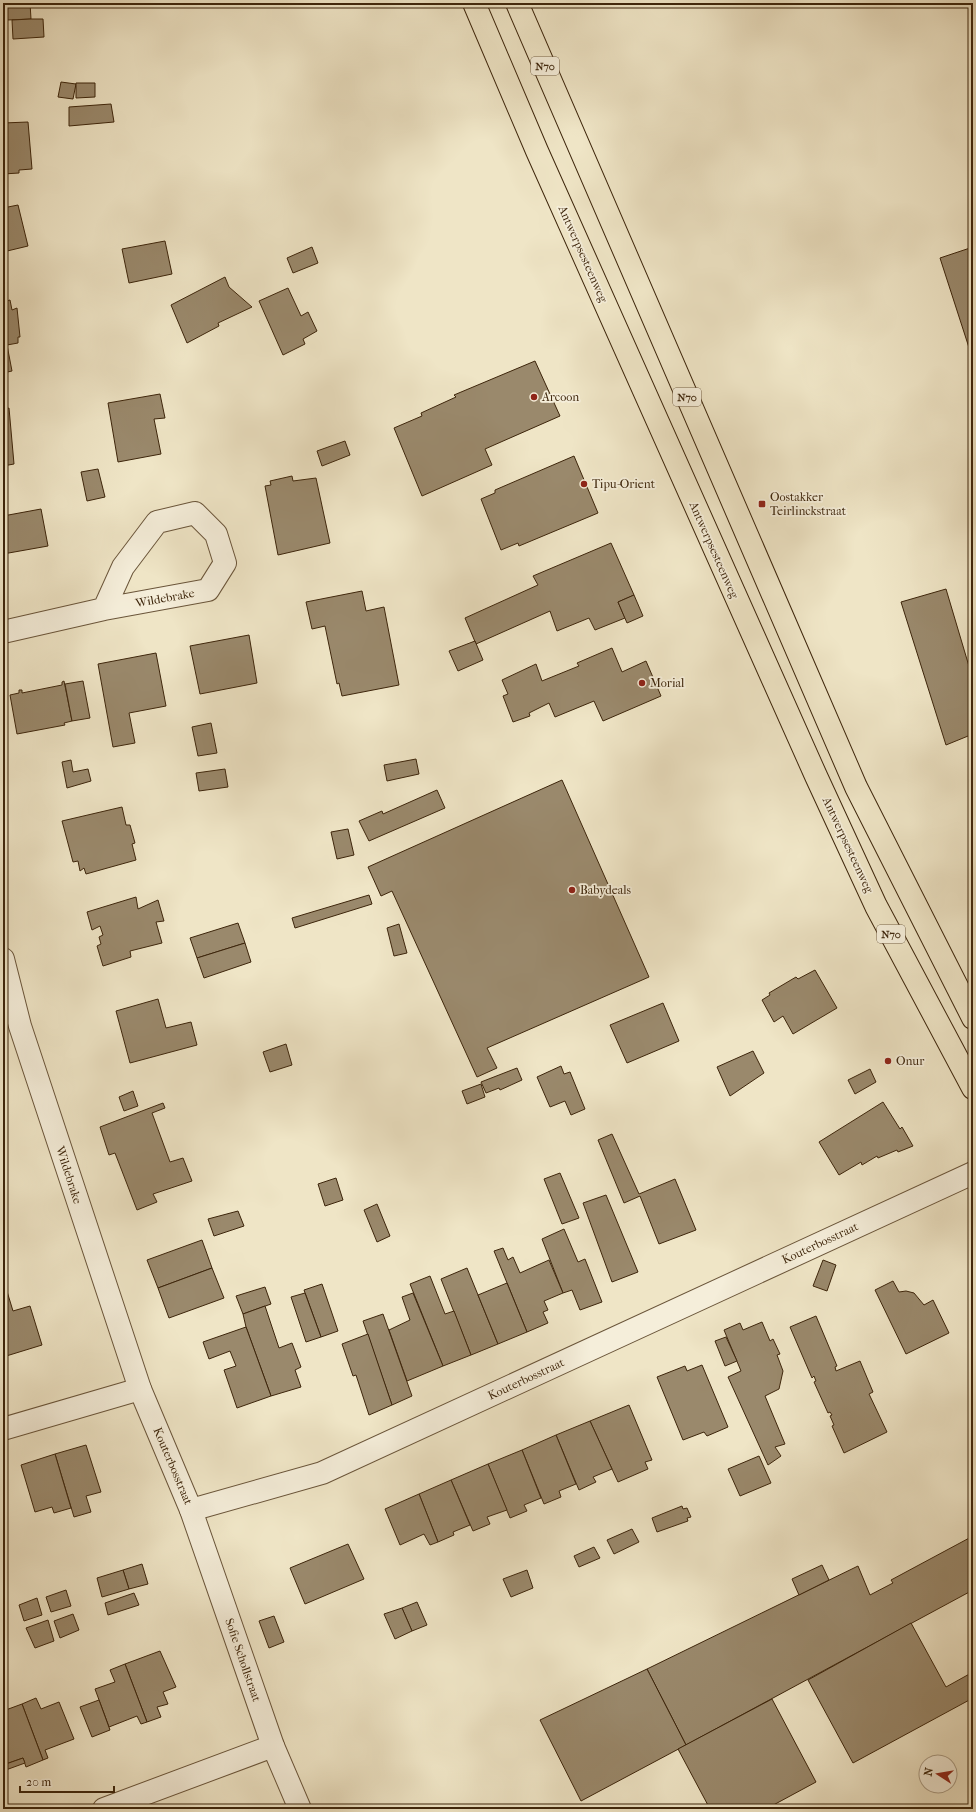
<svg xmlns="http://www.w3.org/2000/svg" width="976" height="1812" viewBox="0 0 976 1812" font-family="'IM FELL French Canon',serif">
<rect width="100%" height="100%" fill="#efe5c6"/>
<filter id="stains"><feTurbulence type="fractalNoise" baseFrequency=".005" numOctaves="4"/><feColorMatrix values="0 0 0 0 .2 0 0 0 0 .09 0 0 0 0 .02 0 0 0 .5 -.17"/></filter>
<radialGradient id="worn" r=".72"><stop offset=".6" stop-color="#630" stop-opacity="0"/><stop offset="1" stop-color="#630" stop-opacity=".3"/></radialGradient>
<!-- building -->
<g fill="#9a896c" stroke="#3d250b">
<polygon points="6,3 30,3 31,19 7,20"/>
<polygon points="31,19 43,19 44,37 13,39 12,20"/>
<polygon points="61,82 76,84 73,99 58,97"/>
<polygon points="76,83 95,83 95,97 76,98"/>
<polygon points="111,104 114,122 69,126 69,107"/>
<polygon points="28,122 32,169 19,170 19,173 3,174 3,123"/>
<polygon points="18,205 28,246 3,252 3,208"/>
<polygon points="165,241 172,274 129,283 122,249"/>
<polygon points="312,247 318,263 293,273 287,258"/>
<polygon points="973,247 973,360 940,258"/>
<polygon points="225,277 229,287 252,307 218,323 219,326 187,343 171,305"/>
<polygon points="288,288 301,316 308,312 317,331 303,339 305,344 283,355 259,301"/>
<polygon points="10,300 12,310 17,308 20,337 18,337 18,343 7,345 12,371 3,373 3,302"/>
<polygon points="535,361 560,416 485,449 492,465 422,496 394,428 422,416 421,413 456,397 454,395"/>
<polygon points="160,394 165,418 154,419 161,454 118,462 108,403"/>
<polygon points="9,408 14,464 3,466 3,410"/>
<polygon points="345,441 350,455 322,466 317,451"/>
<polygon points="574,456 598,513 519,546 518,543 501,550 481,499 495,493 495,490"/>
<polygon points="98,469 105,497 87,501 81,472"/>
<polygon points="292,476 293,481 316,478 330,543 278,555 265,486 271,485 270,481"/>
<polygon points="41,509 48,546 3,554 3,516"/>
<polygon points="611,543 634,595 618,602 625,618 595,630 589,618 557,631 550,611 476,644 465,618 538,585 533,576"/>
<polygon points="946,589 971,673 973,672 973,734 946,745 901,602"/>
<polygon points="362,591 366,611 384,607 399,685 342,696 339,683 337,684 325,626 312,629 306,602"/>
<polygon points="634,595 643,616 627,623 618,602"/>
<polygon points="249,635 257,683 200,694 190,646"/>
<polygon points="475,641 483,660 458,671 449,651"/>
<polygon points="612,648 622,672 646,661 661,696 603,721 594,701 555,717 549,703 529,713 530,716 513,722 503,696 508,694 502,680 536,664 542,681 579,666 577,663"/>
<polygon points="156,653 166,706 129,713 135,743 113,747 98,664"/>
<polygon points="64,681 72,721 64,723 65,725 17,734 10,695 19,693 19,690 22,690 22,693 62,685 62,682"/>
<polygon points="83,681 90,718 72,721 65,684"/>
<polygon points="211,723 217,753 198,756 192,727"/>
<polygon points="416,759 419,774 387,781 384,765"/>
<polygon points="71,760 73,772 88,769 91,781 67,788 62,762"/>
<polygon points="225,769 228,787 199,791 196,773"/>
<polygon points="562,780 649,977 487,1048 497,1068 477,1077 392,891 381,896 368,867"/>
<polygon points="437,790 445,808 369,841 359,821 382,811 383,814"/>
<polygon points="122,807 126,825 130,825 135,843 132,844 136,860 86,874 84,868 80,871 78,861 73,862 62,821"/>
<polygon points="348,829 354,855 337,859 331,832"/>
<polygon points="369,895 372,904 295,928 292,918"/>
<polygon points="136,897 138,909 158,900 164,921 156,922 162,943 130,951 131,957 103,966 97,946 101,944 99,937 103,935 100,926 92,930 87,912"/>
<polygon points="238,923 245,943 197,958 190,938"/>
<polygon points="399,924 407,953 394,956 387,928"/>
<polygon points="245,943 251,962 204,978 197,958"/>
<polygon points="815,970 837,1008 793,1034 783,1016 774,1022 762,1000 770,995 769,993 796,977 798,979"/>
<polygon points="158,999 166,1028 191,1022 197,1045 130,1063 116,1011"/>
<polygon points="663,1003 679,1041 627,1063 610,1025"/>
<polygon points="286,1044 292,1065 270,1072 263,1052"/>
<polygon points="753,1051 764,1073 730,1096 717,1067"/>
<polygon points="561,1066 564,1074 570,1072 585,1109 571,1115 565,1101 550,1107 537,1077"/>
<polygon points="517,1068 522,1080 500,1090 499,1088 486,1093 481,1082"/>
<polygon points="870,1069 876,1082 855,1094 848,1080"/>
<polygon points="481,1084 485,1097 467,1104 462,1091"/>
<polygon points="133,1091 138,1106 124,1111 119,1097"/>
<polygon points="883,1102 900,1129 902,1127 913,1146 898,1152 897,1150 878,1158 877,1156 862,1165 861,1162 839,1175 819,1142"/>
<polygon points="163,1103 165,1108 152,1113 170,1162 183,1158 192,1181 153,1194 157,1202 137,1210 115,1153 109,1155 100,1127"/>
<polygon points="612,1134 639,1194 675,1179 696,1230 659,1244 640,1196 624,1203 598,1140"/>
<polygon points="560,1173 579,1218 562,1224 544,1179"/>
<polygon points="336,1178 343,1200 325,1206 318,1184"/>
<polygon points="606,1195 638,1272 612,1282 583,1203"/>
<polygon points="377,1204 390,1236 377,1242 364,1210"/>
<polygon points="238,1211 244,1226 214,1236 208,1219"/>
<polygon points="564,1229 578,1262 585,1259 602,1302 580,1310 572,1290 563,1293 542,1239"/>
<polygon points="202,1240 212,1268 158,1288 147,1260"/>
<polygon points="503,1248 508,1260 513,1257 520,1273 549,1260 563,1293 544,1301 548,1310 543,1312 548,1323 527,1332 494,1251"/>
<polygon points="823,1260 836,1265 827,1291 813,1286"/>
<polygon points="212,1268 224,1298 169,1318 158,1288"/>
<polygon points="467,1268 498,1344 471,1355 441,1279"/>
<polygon points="430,1276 445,1314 454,1311 471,1355 443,1366 410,1284"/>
<polygon points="893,1281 899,1292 906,1291 914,1293 924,1305 933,1300 949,1333 906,1354 875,1290"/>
<polygon points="507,1283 527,1332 498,1344 478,1295"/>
<polygon points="322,1284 338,1331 321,1337 304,1290"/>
<polygon points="265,1287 271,1304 243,1314 236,1296"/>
<polygon points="6,1288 13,1311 30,1306 42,1345 3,1357 3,1289"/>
<polygon points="305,1293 321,1337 306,1342 291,1297"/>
<polygon points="413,1293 443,1366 407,1381 389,1330 410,1320 402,1297"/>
<polygon points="265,1306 279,1348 292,1343 301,1367 295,1370 301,1387 271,1396 246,1327 243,1314"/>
<polygon points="383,1314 412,1396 392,1405 363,1321"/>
<polygon points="816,1316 837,1366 835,1367 836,1371 860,1361 873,1392 869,1394 887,1432 844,1453 832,1426 834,1425 830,1416 832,1415 830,1412 828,1413 814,1382 816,1381 814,1376 812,1378 790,1327"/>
<polygon points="762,1322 770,1341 773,1339 780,1354 777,1355 783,1371 779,1389 765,1396 785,1444 775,1447 781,1456 768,1465 728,1377 741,1371 724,1330 740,1323 743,1330"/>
<polygon points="246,1327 271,1396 237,1408 224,1370 236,1366 230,1351 209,1359 203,1342"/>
<polygon points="368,1334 392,1405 369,1415 356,1375 353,1376 342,1344"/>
<polygon points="726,1337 737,1361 725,1366 715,1341"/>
<polygon points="702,1365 728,1427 707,1436 704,1432 683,1440 657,1377 685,1366 687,1371"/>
<polygon points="629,1405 652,1460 645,1462 648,1469 618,1482 590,1421"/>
<polygon points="590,1421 612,1469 593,1477 596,1482 579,1490 556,1435"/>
<polygon points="556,1435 576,1484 559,1491 561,1497 544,1504 522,1450"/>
<polygon points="86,1445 101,1492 86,1496 91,1512 74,1517 55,1454"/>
<polygon points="522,1450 541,1498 524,1505 527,1511 510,1518 488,1464"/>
<polygon points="55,1454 71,1508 54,1513 52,1507 35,1512 21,1465"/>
<polygon points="759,1456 771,1483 740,1496 728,1469"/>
<polygon points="488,1464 507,1510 487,1517 490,1524 473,1531 451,1480"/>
<polygon points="451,1480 470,1525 453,1532 454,1535 438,1542 419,1494"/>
<polygon points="419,1494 438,1542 430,1545 424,1534 400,1545 385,1509"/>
<polygon points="682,1506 683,1509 687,1508 691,1517 687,1518 688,1521 657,1532 652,1518"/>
<polygon points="632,1529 639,1542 614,1554 607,1540"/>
<polygon points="973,1536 973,1590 686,1745 647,1669 858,1566 870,1595 893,1583 891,1580"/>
<polygon points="348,1544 364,1579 305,1604 290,1568"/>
<polygon points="594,1547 600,1558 579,1567 574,1556"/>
<polygon points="142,1564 148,1584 129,1589 123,1570"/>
<polygon points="822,1565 829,1580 799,1595 792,1579"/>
<polygon points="123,1570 129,1589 102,1597 97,1578"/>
<polygon points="527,1570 533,1588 511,1597 503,1579"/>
<polygon points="66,1590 71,1606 51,1612 46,1597"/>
<polygon points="134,1593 139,1605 108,1615 105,1603"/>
<polygon points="37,1598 42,1615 24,1621 19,1605"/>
<polygon points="417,1602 427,1625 412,1631 402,1608"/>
<polygon points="402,1608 412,1631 395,1639 384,1614"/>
<polygon points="73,1614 79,1630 60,1638 54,1621"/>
<polygon points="274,1616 284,1642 269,1648 259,1621"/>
<polygon points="48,1620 54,1641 35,1648 26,1628"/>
<polygon points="911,1623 946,1687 973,1672 973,1698 853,1763 808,1680"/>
<polygon points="160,1651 176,1687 163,1692 168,1704 157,1707 161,1717 147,1722 125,1664"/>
<polygon points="125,1664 147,1722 141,1724 137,1716 109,1727 95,1689 115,1682 110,1670"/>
<polygon points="647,1669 686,1745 581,1801 540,1720"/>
<polygon points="36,1698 41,1709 59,1702 74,1739 45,1750 48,1758 43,1760 22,1704"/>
<polygon points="772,1699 816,1782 766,1809 710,1809 678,1749"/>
<polygon points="99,1700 110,1730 92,1737 80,1707"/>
<polygon points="22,1704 43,1760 26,1767 23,1758 3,1765 3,1711"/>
<polygon points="23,1758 25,1763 3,1771 3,1765"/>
</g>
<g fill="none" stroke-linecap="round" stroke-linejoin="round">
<!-- minor casing -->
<g stroke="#6a553a" stroke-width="24">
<g id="minor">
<polyline points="3,632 104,609 208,590 225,563 216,534 195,513 157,522 123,567 104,609"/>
<polyline points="3,959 20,1026 140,1389 191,1510 273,1746 300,1809"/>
<polyline points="3,1429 140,1389"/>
<polyline points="191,1510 322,1473 973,1173"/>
<polyline points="104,1809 273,1746"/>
</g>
</g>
<!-- major casing -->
<g stroke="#3d250b" stroke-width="24">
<g id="major">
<polyline points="474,3 537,151 816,776 876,906 973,1088"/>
<polyline points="517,3 856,787 973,1018"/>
</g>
</g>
<!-- minor -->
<use href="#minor" stroke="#f5eeda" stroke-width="22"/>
<!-- major -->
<use href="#major" stroke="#efe5c6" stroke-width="22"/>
</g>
<!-- markers -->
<g fill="#8f2418" stroke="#f5eeda" stroke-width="1.5">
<circle cx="534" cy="397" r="4"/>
<circle cx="584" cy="484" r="4"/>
<rect x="758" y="500" width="8" height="8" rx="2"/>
<circle cx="642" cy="683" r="4"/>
<circle cx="572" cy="890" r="4"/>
<circle cx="888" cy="1061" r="4"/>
</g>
<g text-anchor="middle" stroke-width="3.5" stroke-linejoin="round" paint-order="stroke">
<!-- shield labels -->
<g fill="#f5eeda" stroke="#746149" stroke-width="1">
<rect x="531" y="57" width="28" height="18" rx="3"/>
<rect x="673" y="388" width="28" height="18" rx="3"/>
<rect x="877" y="925" width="28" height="18" rx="3"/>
</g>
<g font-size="11" font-weight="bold" fill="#3d250b">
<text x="545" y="70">N70</text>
<text x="687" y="401">N70</text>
<text x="891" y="938">N70</text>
</g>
<!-- street labels -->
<g font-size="12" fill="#3d250b" stroke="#f5eeda">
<text transform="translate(583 254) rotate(66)" y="4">Antwerpsesteenweg</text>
<text transform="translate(714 550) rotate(66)" y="4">Antwerpsesteenweg</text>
<text transform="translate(165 598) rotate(-10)" y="4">Wildebrake</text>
<text transform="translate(848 845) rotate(65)" y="4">Antwerpsesteenweg</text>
<text transform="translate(69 1175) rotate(72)" y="4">Wildebrake</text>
<text transform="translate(820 1243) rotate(-25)" y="4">Kouterbosstraat</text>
<text transform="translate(526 1379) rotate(-25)" y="4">Kouterbosstraat</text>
<text transform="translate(173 1466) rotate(67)" y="4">Kouterbosstraat</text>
<text transform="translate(243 1660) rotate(71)" y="4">Sofie Schollstraat</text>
</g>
<!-- poi labels -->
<g font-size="12" fill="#3d250b" stroke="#f5eeda" text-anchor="start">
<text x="542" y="401">Arcoon</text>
<text x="592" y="488">Tipu-Orient</text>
<text x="770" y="501">Oostakker<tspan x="770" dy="14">Teirlinckstraat</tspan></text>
<text x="650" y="687">Morial</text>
<text x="580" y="894">Babydeals</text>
<text x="896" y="1065">Onur</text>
</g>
</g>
<!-- margin -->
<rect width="976" height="1812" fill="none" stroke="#efe5c6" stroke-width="16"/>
<rect x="4" y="4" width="968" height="1804" fill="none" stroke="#3d250b" stroke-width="2"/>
<rect x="8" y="8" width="960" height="1796" fill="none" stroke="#3d250b"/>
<!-- north arrow -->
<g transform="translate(938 1774) rotate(282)"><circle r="19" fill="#f5eeda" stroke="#ab9e87"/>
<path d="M0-3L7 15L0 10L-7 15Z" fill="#8f2418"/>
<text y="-6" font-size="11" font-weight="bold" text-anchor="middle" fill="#3d250b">N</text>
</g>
<!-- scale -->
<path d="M20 1786v6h94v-6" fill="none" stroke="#3d250b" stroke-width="2"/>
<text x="26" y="1786" font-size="12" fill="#3d250b" stroke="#f5eeda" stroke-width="3" paint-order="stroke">20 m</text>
<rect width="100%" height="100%" filter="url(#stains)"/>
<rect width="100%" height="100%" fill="url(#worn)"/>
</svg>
